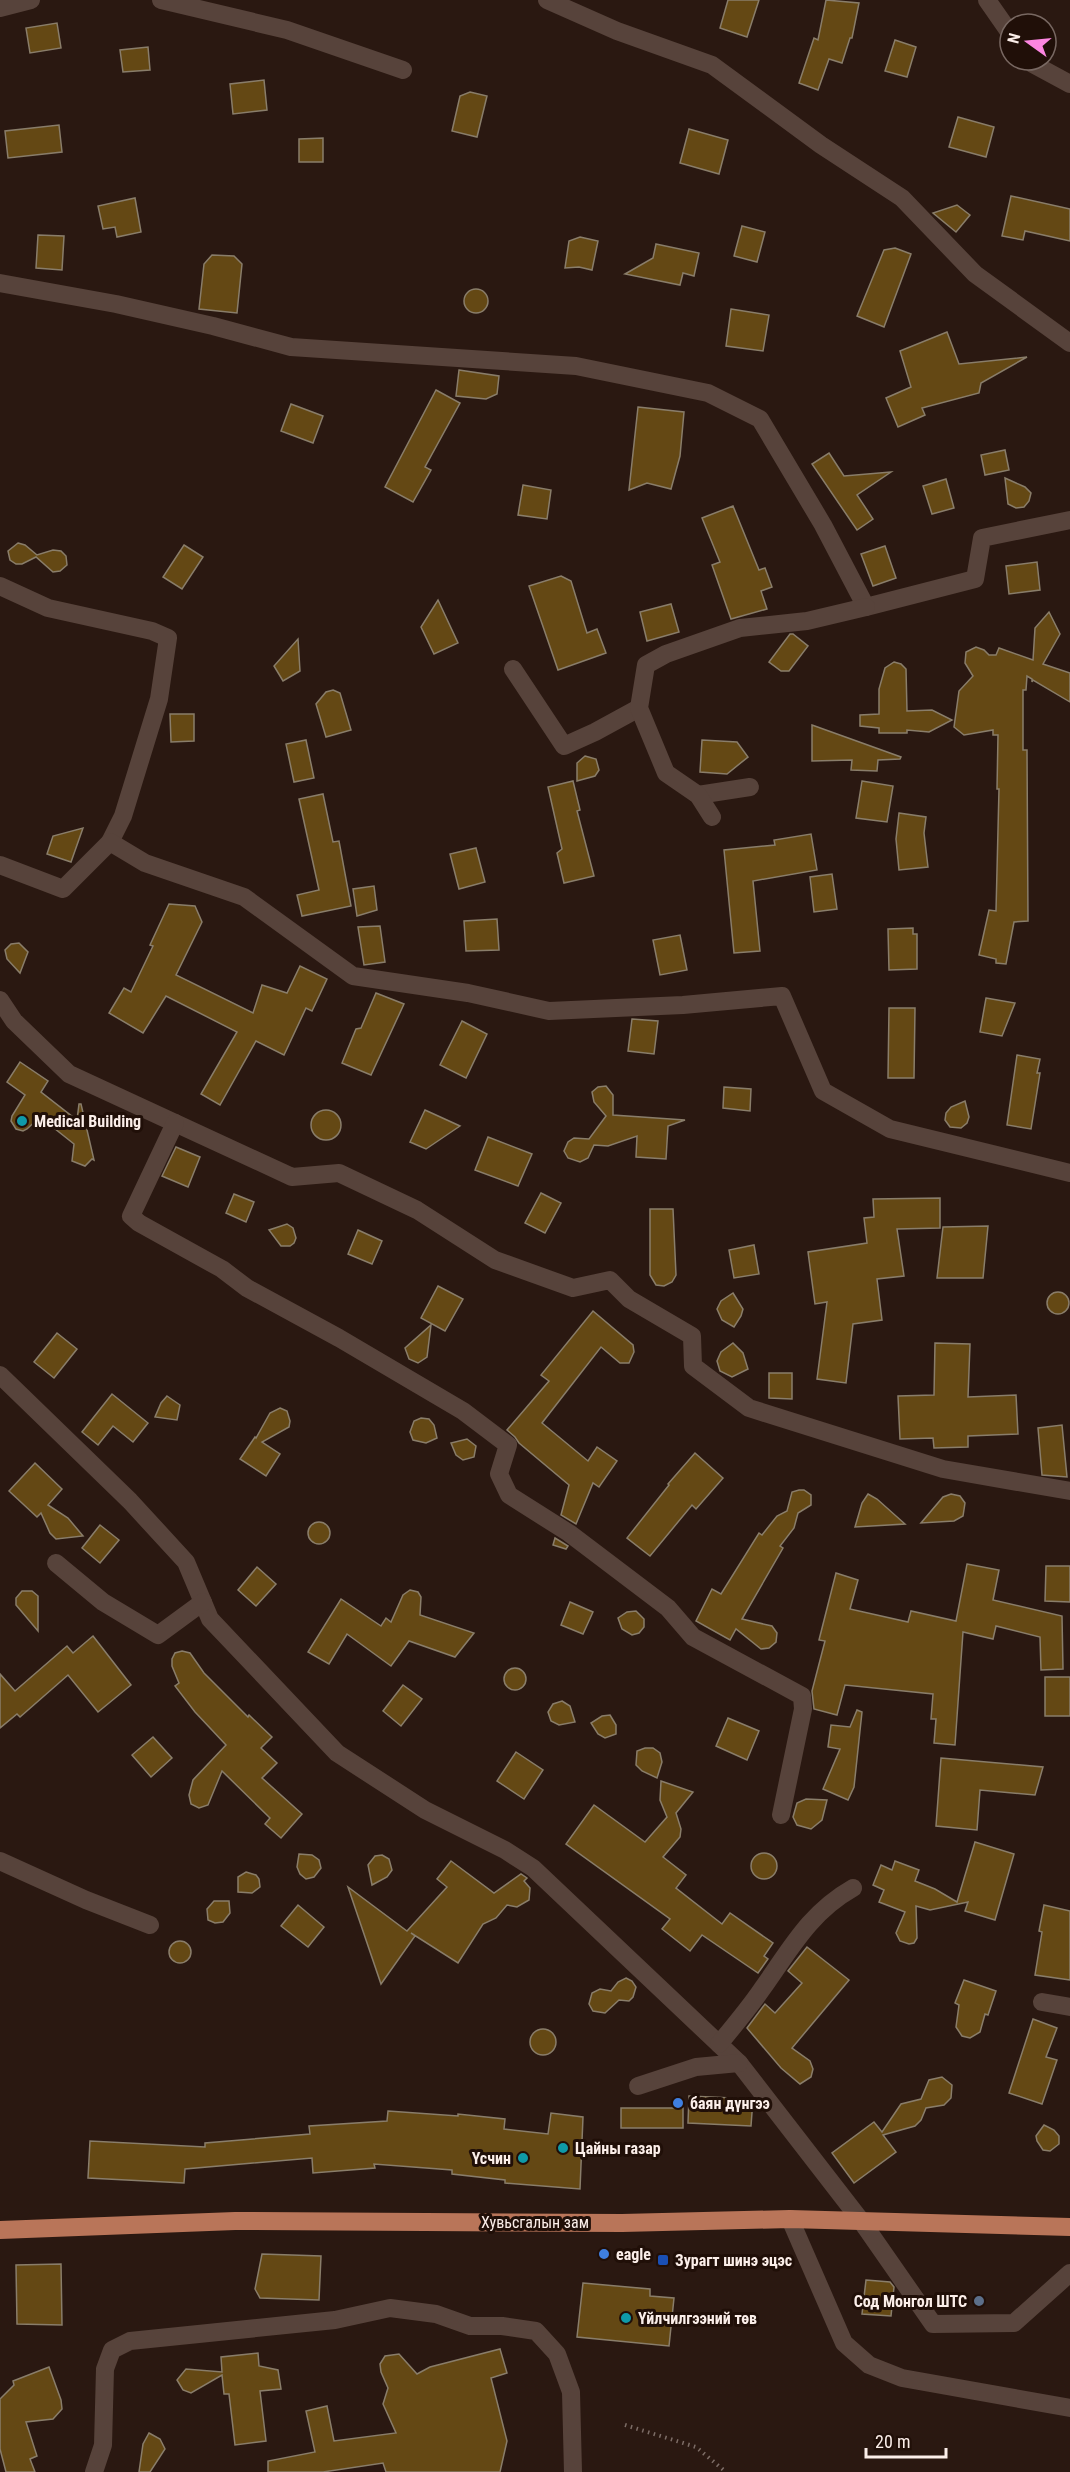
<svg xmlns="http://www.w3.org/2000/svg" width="1070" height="2472" viewBox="0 0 1070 2472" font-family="'Roboto Condensed',sans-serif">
<rect width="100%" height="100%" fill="#2a1811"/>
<!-- building -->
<g fill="#644814" stroke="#897d6a" stroke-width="1.5">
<polygon points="728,0 759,0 747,37 720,28"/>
<polygon points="826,0 859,3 852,38 850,38 842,63 829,59 818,90 799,83 814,38 818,40"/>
<polygon points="57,23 61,48 30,53 26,28"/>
<polygon points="895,40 916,47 907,77 885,71"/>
<polygon points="148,47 150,70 123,72 120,50"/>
<polygon points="264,80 267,110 233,114 230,84"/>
<polygon points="470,92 487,96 477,137 452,131 460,96"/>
<polygon points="958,117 994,127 986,157 949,147"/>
<polygon points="59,125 62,152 8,158 5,131"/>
<polygon points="689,129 728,140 719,174 680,163"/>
<polygon points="323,138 323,162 299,162 299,139"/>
<polygon points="1011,196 1070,209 1070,241 1025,231 1023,240 1002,236"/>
<polygon points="135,198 141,232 117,237 115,227 103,229 98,206"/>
<polygon points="957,205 970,215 956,232 933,213"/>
<polygon points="742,226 765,232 757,262 734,256"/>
<polygon points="38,235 64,236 62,270 36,268"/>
<polygon points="580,237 598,241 592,270 579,267 565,268 569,241"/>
<polygon points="656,244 699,253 694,276 683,273 680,285 625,274 653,258"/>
<polygon points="895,248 911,254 884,327 857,316 884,250"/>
<polygon points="212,255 234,256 242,264 237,313 199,309 204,264"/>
<circle cx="476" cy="301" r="12"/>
<polygon points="731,309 769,315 763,351 726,346"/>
<polygon points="947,332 959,364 1027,357 981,383 979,393 922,408 925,415 898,427 886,398 911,387 900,351"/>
<polygon points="459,370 499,376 497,394 486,399 456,396"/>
<polygon points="436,390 460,403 425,467 431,470 413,502 385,487"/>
<polygon points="291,404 323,416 313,443 281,431"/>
<polygon points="638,407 684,412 680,456 671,489 647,483 629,490"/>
<polygon points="1005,450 1009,470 985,475 981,455"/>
<polygon points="829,453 844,476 891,472 857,495 873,519 857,530 812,464"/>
<polygon points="1005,478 1025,487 1031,493 1029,501 1024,507 1016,508 1008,504"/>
<polygon points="946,479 954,508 932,514 923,486"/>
<polygon points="523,485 551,490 547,519 518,515"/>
<polygon points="733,506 759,570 765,568 772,587 761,591 767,609 731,619 712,565 720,562 702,518"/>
<polygon points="18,543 25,545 37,555 53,550 61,551 66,556 67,565 60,571 53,572 36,557 22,564 16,564 10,560 8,551"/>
<polygon points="184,545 203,557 182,589 163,577"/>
<polygon points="885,546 896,578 873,586 861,554"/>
<polygon points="1037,562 1040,590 1009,594 1006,566"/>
<polygon points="561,576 571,581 587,633 597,629 606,653 558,670 529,586"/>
<polygon points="438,600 458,643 434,654 421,627"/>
<polygon points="671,604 679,632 647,641 640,612"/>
<polygon points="1049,612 1060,634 1043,664 1070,673 1070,702 1033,680 1032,682 1032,679 1027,676 1026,690 1023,690 1023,750 1027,750 1028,921 1014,922 1006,964 996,963 996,959 979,955 989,910 996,911 999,789 997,789 998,735 993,735 993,730 964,735 954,727 959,691 973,676 965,663 966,652 976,647 984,650 989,655 996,655 999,648 1033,660 1035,628"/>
<polygon points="790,634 793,634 808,646 789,671 781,671 769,662"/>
<polygon points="298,639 300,671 283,681 274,666"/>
<polygon points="894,662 901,664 906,669 907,711 932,710 952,720 929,732 907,730 907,733 879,733 879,728 860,726 860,715 879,714 879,689 885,668"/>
<polygon points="333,690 340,693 351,730 326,737 316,704 326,692"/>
<polygon points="170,714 194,714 194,741 171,742"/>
<polygon points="812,725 901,757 900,759 878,760 877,771 851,770 852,760 812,761"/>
<polygon points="306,740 314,778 294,782 286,744"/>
<polygon points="702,740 737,742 748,757 727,774 700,772"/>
<polygon points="585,756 596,759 599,770 595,776 577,781 577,763"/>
<polygon points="573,781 580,810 577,811 594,876 564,883 557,853 562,849 548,787"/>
<polygon points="862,781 893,786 887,822 856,818"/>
<polygon points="323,794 333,842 339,841 351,906 302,916 297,895 319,890 299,799"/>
<polygon points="899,813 926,817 924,833 928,867 899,870 896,839"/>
<polygon points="83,828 71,862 47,854 53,836"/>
<polygon points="811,834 817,870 753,881 760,951 734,953 724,850 775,845 774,840"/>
<polygon points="476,848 485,882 459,889 450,854"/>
<polygon points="832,874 837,909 814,912 810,877"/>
<polygon points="374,886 377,910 357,916 353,889"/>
<polygon points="169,904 195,906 202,922 176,975 253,1013 262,985 287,993 300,966 327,979 312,1011 306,1008 284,1055 256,1041 220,1105 201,1094 237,1032 166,996 143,1033 109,1013 124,988 131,992 153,946 150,945"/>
<polygon points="497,919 499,950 466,951 464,921"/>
<polygon points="380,926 385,962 364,965 358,927"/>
<polygon points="913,928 913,934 917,934 917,969 889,970 888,929"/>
<polygon points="680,935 687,970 660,975 653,940"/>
<polygon points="19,943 28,952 20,973 7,959 5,950 11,944"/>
<polygon points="376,993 404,1004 371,1075 342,1063 356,1029 361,1028"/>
<polygon points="986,998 1015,1003 1002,1036 980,1032"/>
<polygon points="889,1008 915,1008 914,1078 888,1078"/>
<polygon points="632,1019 658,1021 654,1054 628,1051"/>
<polygon points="462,1021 487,1034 466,1078 440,1065"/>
<polygon points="1017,1055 1040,1059 1037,1073 1040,1073 1031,1129 1007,1125"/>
<polygon points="20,1062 48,1081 41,1092 77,1120 79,1104 81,1104 94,1160 92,1159 85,1166 72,1161 74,1144 40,1117 27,1129 23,1131 16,1129 11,1121 12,1116 25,1095 7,1082"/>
<polygon points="606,1086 613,1095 613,1115 685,1120 668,1126 666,1159 636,1157 637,1136 608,1146 594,1145 588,1158 580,1162 568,1158 564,1151 568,1142 574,1138 589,1139 606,1116 594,1102 592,1092 598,1087"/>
<polygon points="724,1087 751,1089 750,1111 723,1108"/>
<polygon points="965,1101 969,1117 967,1123 961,1128 950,1127 945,1120 946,1113 951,1107"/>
<polygon points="425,1110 460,1126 426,1149 410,1142"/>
<circle cx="326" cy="1125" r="15"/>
<polygon points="488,1137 532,1154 518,1186 475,1170"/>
<polygon points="176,1147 200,1157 188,1187 162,1176"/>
<polygon points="541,1193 561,1203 545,1233 525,1223"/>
<polygon points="234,1194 254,1202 246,1222 226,1213"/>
<polygon points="940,1198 940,1228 897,1229 904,1276 877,1279 882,1320 853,1324 846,1383 817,1379 827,1302 815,1304 808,1252 867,1243 864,1218 874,1217 873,1199"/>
<polygon points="650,1209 673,1209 676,1275 672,1282 664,1286 656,1285 650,1275"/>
<polygon points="287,1224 293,1228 296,1238 294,1243 290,1246 281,1246 269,1230"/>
<polygon points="988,1226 983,1278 937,1278 943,1227"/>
<polygon points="358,1230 382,1241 372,1264 348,1254"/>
<polygon points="754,1245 759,1274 734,1278 729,1250"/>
<polygon points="438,1286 463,1299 445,1331 421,1318"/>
<circle cx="1058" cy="1303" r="11"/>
<polygon points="733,1293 743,1309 741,1316 734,1327 722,1320 717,1309 721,1301"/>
<polygon points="593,1311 633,1345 634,1352 629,1363 620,1363 601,1347 542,1423 588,1461 597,1447 617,1461 599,1487 593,1483 576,1524 561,1515 569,1485 519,1443 515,1437 507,1430 549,1381 541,1375"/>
<polygon points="431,1325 427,1357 418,1363 409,1359 405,1348"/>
<polygon points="57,1333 77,1349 54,1378 34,1362"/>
<polygon points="733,1343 743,1353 748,1369 732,1377 720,1371 717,1361 721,1352"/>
<polygon points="935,1343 970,1344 968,1397 1016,1395 1018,1434 968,1436 968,1447 934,1448 933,1438 900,1439 898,1396 934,1395"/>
<polygon points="769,1373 792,1373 792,1399 769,1398"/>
<polygon points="112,1394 148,1423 133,1442 113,1426 98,1445 82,1432"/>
<polygon points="167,1396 180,1405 177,1420 155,1417 161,1403"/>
<polygon points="280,1408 287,1411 290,1421 289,1427 262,1442 280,1454 266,1476 240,1459 255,1437 256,1438 270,1413"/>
<polygon points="421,1418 429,1419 434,1425 437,1438 426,1443 413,1440 410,1432 414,1421"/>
<polygon points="1062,1425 1067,1477 1042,1475 1038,1428"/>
<polygon points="467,1439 476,1446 474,1457 463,1460 456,1455 451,1443"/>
<polygon points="695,1453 723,1478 696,1509 692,1505 650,1556 627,1538 669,1485 668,1484"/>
<polygon points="35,1463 62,1489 48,1505 68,1518 83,1536 56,1539 50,1533 41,1513 37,1517 9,1491"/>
<polygon points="799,1490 804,1490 811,1495 811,1505 798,1513 794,1528 780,1546 783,1548 742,1619 772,1626 777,1633 776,1642 769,1648 761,1649 736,1629 730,1640 696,1621 712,1589 721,1594 759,1533 762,1535 777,1516 787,1511 792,1492"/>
<polygon points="868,1494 877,1499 905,1524 855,1527 862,1503"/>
<polygon points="951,1494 960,1496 965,1503 963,1516 954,1521 921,1523 943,1497"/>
<circle cx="319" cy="1533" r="11"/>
<polygon points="100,1525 119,1540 100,1563 82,1548"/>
<polygon points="555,1538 568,1546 566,1549 553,1545"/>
<polygon points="967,1564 999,1570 993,1600 1062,1616 1063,1669 1041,1670 1040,1637 996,1626 993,1639 963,1632 955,1745 934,1743 936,1719 931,1719 933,1694 845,1685 837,1715 814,1709 812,1691 825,1641 819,1640 836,1573 858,1580 850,1609 908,1622 911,1611 956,1621"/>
<polygon points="1046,1566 1070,1566 1070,1602 1045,1601"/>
<polygon points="257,1567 276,1584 256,1606 238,1590"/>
<polygon points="410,1590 418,1592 421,1597 420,1615 474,1633 455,1657 409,1641 391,1666 347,1634 329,1664 308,1652 341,1599 381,1626 386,1618 391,1622 403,1595"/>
<polygon points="22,1591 32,1591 38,1596 38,1631 16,1605 16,1598"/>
<polygon points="570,1602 593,1612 583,1634 561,1625"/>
<polygon points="636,1611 644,1619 644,1627 639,1633 632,1635 622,1629 618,1618 627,1612"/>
<polygon points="93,1636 131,1685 98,1712 68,1675 20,1717 17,1714 0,1728 0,1674 15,1691 67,1646 73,1653"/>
<polygon points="182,1651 190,1653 204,1673 248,1717 249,1715 272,1737 261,1748 277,1763 262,1778 302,1814 281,1838 265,1824 270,1818 222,1771 208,1805 199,1808 191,1804 189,1795 193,1780 226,1745 195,1712 175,1686 179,1683 172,1666 172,1659 175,1653"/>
<circle cx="515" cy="1679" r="11"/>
<rect x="1045" y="1677" width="25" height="39"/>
<polygon points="403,1685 422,1699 401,1726 383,1711"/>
<polygon points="562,1701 570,1706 575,1722 559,1725 551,1721 548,1712 553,1704"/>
<polygon points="857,1710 862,1712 854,1787 848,1800 823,1789 840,1749 828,1747 831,1725 850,1727"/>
<polygon points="610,1715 616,1725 616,1734 605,1738 598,1734 591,1723 602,1716"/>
<polygon points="728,1718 759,1731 747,1760 716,1746"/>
<polygon points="153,1737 172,1758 151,1777 132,1755"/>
<polygon points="645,1748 653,1748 660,1753 662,1762 657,1778 642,1771 636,1765 637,1751"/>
<polygon points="516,1752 543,1770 524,1799 497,1781"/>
<polygon points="941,1758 1043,1767 1035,1795 980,1790 977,1830 936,1826"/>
<polygon points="661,1781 693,1792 676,1813 681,1829 680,1837 663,1857 686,1875 676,1888 722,1924 730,1913 773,1943 764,1956 768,1959 758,1973 702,1935 690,1951 662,1929 670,1919 566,1844 594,1805 645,1842 667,1817 660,1800"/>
<polygon points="806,1799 827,1800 822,1820 811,1829 797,1825 793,1817 797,1803"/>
<polygon points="975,1842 1014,1854 995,1920 965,1911 968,1902 930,1910 916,1906 917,1938 914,1943 909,1944 900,1941 896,1933 905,1912 879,1902 884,1890 873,1885 881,1865 892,1870 895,1861 919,1870 915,1881 935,1889 957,1902"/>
<circle cx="764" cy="1866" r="13"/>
<polygon points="299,1854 312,1855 319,1860 321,1868 314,1877 306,1879 300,1874 297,1867"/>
<polygon points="382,1855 389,1859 392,1870 387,1877 372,1885 368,1865 375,1856"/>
<polygon points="451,1861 494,1893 521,1874 527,1878 524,1881 530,1888 529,1900 517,1907 507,1905 496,1918 483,1924 458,1963 411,1933 415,1936 381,1984 348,1887 407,1931 447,1887 437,1879"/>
<polygon points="246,1872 256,1875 259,1879 260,1887 252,1893 238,1892 238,1877"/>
<polygon points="214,1901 229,1901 230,1913 223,1922 215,1923 208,1920 207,1909"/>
<polygon points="298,1905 324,1927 308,1947 281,1926"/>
<polygon points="1044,1905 1070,1911 1070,1980 1035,1975 1042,1932 1039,1931"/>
<circle cx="180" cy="1952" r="11"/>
<polygon points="807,1947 849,1980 792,2048 810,2061 813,2069 811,2077 800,2084 781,2068 747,2028 765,2004 775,2013 802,1983 788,1971"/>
<polygon points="626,1978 632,1981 636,1987 633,1997 629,2001 619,2000 605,2013 593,2011 589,2004 592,1993 600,1989 611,1991 618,1982"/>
<polygon points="964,1980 996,1991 988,2015 985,2014 980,2032 970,2038 962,2036 956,2027 959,2005 955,2003"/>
<polygon points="1033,2019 1057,2028 1046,2057 1057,2060 1042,2104 1009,2093"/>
<circle cx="543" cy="2042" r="13"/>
<polygon points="942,2077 952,2085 951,2098 944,2105 926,2108 921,2120 915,2126 883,2135 896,2152 854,2183 832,2153 874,2122 882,2132 901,2104 921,2099 929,2080"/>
<polygon points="689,2096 753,2099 751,2126 688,2123"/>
<rect x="621" y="2108" width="62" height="20"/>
<polygon points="388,2111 458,2116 458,2114 505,2119 504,2129 548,2134 551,2113 583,2117 580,2189 505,2183 505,2180 452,2174 452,2170 374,2164 375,2168 313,2173 312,2158 185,2169 184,2183 88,2178 90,2141 205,2147 205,2143 310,2134 309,2126 387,2121"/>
<polygon points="1044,2125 1054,2130 1059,2136 1059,2144 1050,2151 1043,2150 1037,2141 1036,2136"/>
<polygon points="262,2254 321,2256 319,2300 260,2298 255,2289"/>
<polygon points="61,2264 62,2325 17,2324 16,2265"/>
<polygon points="866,2280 890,2282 894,2287 891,2316 862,2314"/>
<polygon points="583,2283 650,2289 650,2296 674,2298 669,2346 577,2337"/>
<polygon points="500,2349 507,2373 491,2378 507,2441 500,2472 386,2472 383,2463 323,2472 268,2472 268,2461 315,2452 306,2411 327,2406 334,2441 396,2433 383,2404 388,2388 381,2372 380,2364 385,2356 399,2354 417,2374 430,2367"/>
<polygon points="258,2353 259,2366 278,2370 281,2389 260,2391 266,2441 235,2445 229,2394 224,2394 222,2375 191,2393 183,2390 177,2380 186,2369 222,2372 221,2357"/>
<polygon points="49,2367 61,2400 62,2409 53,2419 26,2422 37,2456 30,2459 35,2472 6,2472 0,2449 0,2399 14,2385 13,2381"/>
<polygon points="149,2433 160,2439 165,2449 150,2472 139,2472 143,2444"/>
</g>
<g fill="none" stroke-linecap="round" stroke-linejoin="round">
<!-- path -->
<polyline stroke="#7d6d67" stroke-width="4" stroke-dasharray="1.5 4.5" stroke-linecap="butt" points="625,2425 696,2447 726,2472"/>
<!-- minor -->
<g stroke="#57433b" stroke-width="18">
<polyline points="161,0 287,30 403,70"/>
<polyline points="547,0 617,31 712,65 821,145 902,198 975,274 1070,343"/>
<polyline points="987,0 1010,33"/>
<polyline points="0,8 31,0"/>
<polyline points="1030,60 1033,64 1070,84"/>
<polyline points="0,283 116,304 213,326 291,347 576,366 708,393 760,419 823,525 866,607 975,579 982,538 1070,520"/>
<polyline points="0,586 48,608 152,631 168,638 159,699 123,816 110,842"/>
<polyline points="513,669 564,746 595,732 639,708"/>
<polyline points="698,795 750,787"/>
<polyline points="712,817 698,795 666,773 639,708 646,665 666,654 740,628 807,621 866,607"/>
<polyline points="0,865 63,889 110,842 145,863 244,897 353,976 468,993 549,1011 683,1005 782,996 823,1091 890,1129 1070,1173"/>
<polyline points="0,1000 14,1021 69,1074 292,1177 339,1173 417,1210 495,1260 573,1288 610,1280 629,1299 692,1336 693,1366 749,1408 943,1469 1070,1491"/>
<polyline points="175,1123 131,1216 139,1223 222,1269 247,1288 339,1338 463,1411 508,1445 499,1474 509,1495 569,1533 668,1608 693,1637 802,1696 803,1709 781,1815"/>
<polyline points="0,1375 130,1501 186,1562 210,1619 337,1753 425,1810 505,1850 533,1868 739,2063 862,2222 933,2324 1014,2323 1070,2273"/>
<polyline points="56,1563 103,1602 158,1635 203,1602"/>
<polyline points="0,1861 86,1900 150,1925"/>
<polyline points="1042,2002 1070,2007"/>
<path d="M719,2044c15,-18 30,-36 43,-55 28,-39 47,-76 91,-101"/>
<polyline points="638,2086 696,2067 739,2063"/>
<polyline points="790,2219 844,2343 869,2365 902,2378 1070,2408"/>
<polyline points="94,2472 103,2445 105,2369 112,2350 130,2341 335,2320 390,2308 436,2314 470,2326 502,2326 536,2331 557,2354 571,2392 573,2472"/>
</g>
<!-- major -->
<polyline stroke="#b97559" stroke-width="18" points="0,2230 235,2221 622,2223 790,2219 1070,2227"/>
</g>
<!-- markers -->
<g fill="#0f9aa8" stroke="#200f08" stroke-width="2">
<circle cx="22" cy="1121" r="6"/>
<circle cx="563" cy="2148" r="6"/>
<circle cx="523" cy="2158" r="6"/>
<circle cx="626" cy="2318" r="6"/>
</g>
<g fill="#3f7fe0" stroke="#200f08" stroke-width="2">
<circle cx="678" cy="2103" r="6"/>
<circle cx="604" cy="2254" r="6"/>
</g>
<rect fill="#1a4fb4" stroke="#200f08" stroke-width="2" x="657" y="2254" width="12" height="12" rx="3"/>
<circle fill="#5c6f8a" stroke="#200f08" stroke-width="2" cx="979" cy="2301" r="6"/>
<g text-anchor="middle" stroke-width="6" stroke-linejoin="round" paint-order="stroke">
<!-- poi labels -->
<g font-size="16" font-weight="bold" fill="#fbeee9" stroke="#200f08" text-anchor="start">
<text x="34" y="1127">Medical Building</text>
<text x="690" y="2109">баян дүнгээ</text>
<text x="575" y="2154">Цайны газар</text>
<text x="511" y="2164" text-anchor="end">Үсчин</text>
<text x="616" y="2260">eagle</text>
<text x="675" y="2266">Зурагт шинэ эцэс</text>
<text x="967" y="2307" text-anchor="end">Сод Монгол ШТС</text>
<text x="638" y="2324">Үйлчилгээний төв</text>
</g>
<!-- street labels -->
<g font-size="16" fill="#fbeee9" stroke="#200f08">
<text x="535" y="2228">Хувьсгалын зам</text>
</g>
</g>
<!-- north arrow -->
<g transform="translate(1028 42) rotate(285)"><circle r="28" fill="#200f08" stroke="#786862" stroke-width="1.5"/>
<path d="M0-4.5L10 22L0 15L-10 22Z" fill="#fd86e1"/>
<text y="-9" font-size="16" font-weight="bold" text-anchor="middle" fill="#fbeee9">N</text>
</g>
<!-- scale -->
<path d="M866 2448v9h80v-9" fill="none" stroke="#fbeee9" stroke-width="3"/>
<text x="875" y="2448" font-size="18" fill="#fbeee9" stroke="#200f08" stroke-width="4.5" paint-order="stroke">20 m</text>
</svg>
